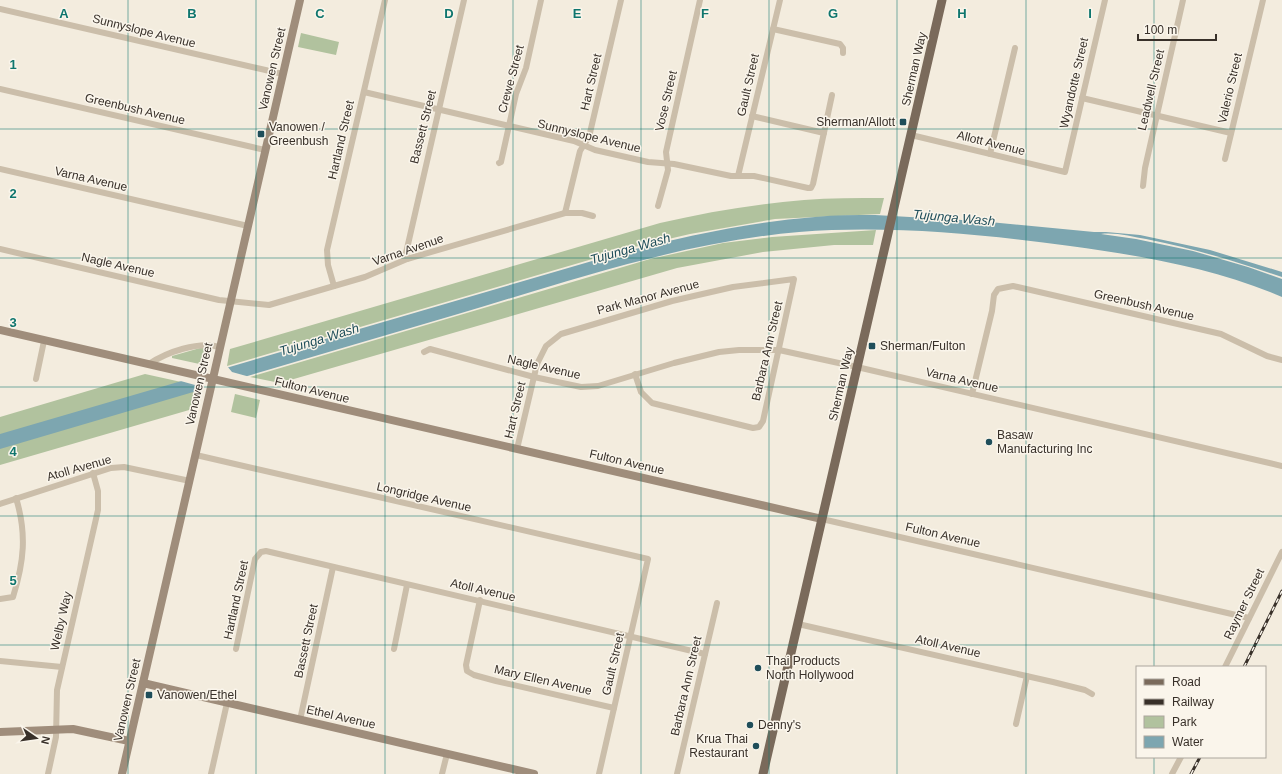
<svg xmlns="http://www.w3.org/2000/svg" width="1282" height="774" viewBox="0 0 1282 774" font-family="Arial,sans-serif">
<rect width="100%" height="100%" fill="#f3ecde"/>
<!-- green -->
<g fill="#b1c29e">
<polygon points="301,33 339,42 336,55 298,47"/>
<path d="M884,198l-4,16 -105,5 -85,15 -60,14 -403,118 3,-17 430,-126c47,-11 95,-19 144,-23 26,-2 53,-2 80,-2z"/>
<polygon points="876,230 873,245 834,245 763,252 677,268 280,383 250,377 650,259 723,243 772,237"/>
<polygon points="200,348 210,348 206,363 204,365 172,358 172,356"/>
<polygon points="145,374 195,385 200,392 196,408 0,465 0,417"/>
<polygon points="235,394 260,400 256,418 231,412"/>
</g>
<!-- water -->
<path fill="#7da6b0" d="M875,215l104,6 115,11h12l34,3 70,15 72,22v5c-45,-15 -89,-29 -136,-38 -13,-2 -31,-7 -45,-5l35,5 57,12 55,16 34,12v18c-68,-29 -139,-41 -212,-51 -89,-12 -181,-21 -271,-14 -116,10 -230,49 -341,82 -153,45 -305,90 -458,135v-15l623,-182c63,-16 127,-30 192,-35 20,-2 40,-2 60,-2z"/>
<!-- pier -->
<polygon fill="#f3ecde" points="227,366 232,372 250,377 200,392 195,385 177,380"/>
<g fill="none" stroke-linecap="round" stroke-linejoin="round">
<!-- street -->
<g stroke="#cbbeaa" stroke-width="6">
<polyline points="0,9 283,74"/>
<polyline points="773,29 840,44 843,48 843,53"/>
<polyline points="0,89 265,150"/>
<polyline points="364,92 574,141 595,150 648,162 674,164 731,176 754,176 808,188 811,188 813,184 832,95"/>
<polyline points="1082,98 1231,133"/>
<polyline points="752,116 824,133"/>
<polyline points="911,135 1065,172 1105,0"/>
<polyline points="990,154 1015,48"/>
<polyline points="1225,159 1263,0"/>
<polyline points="499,163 501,162 516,94 526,68 541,0"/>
<polyline points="0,169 248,226"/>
<polyline points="738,176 780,0"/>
<polyline points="1143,186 1145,168 1183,0"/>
<polyline points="658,206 668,170 666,152 700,0"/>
<polyline points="565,213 580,151 589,137 621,0"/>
<polyline points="0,249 219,300 269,305 365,277 407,259 565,213 582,213 593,216"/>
<polyline points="407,259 406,253 464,0"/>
<polyline points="334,286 328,265 327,250 385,0"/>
<polyline points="424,352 430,349 534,377 581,387 598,386 674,363 719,352 739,350 779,350 857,367 1282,466"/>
<path d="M149,364c18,-12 49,-23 71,-17"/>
<polyline points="36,379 44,341"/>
<polyline points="972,394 992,311 994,295 998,289 1013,286 1221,334 1267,356 1282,360"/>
<polyline points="517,449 537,364 546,346 561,334 672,301 733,287 794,279 763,421 759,427 753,428 652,403 641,392 635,374"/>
<polyline points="196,455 648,559 599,774"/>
<polyline points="0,504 111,468 124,467 190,481"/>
<polyline points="822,519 1249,618"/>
<path d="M0,599l13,-2c11,-35 14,-63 3,-99"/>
<polyline points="480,600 466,665 467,671 474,675 496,681 614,708"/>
<polyline points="798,624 1053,682 1085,690 1092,694"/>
<polyline points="236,649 255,559 261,552 266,551 705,654"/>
<polyline points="394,649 407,585"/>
<polyline points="0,661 62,667"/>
<polyline points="1225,667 1282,552"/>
<polyline points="300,720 333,567"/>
<polyline points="1016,724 1027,676"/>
<polyline points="48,774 56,737 57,690 98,510 98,491 93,473"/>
<polyline points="211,774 227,703"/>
<polyline points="442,774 447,754"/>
<polyline points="677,774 717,603"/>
<polyline points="1172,774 1181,757"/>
</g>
<!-- secondary -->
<g stroke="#9f8d7b" stroke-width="8">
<polyline points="0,330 822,519"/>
<polyline points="143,683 534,774"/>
<polyline points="0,732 73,729 129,741"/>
<polyline points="122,774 300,0"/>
</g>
<!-- primary -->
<polyline stroke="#7a6a5b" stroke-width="9" points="763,774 942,0"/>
<!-- rail casing -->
<g stroke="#383029" stroke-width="3">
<g id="rail">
<polyline points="1244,667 1282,591"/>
<polyline points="1191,774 1200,757"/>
</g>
</g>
<!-- rail -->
<use href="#rail" stroke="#faf5eb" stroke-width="1.5" stroke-dasharray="4.5" stroke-linecap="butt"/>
</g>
<!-- grid -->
<path fill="none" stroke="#0f766e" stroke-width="1" stroke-opacity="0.55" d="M128,0v774M256,0v774M385,0v774M513,0v774M641,0v774M769,0v774M897,0v774M1026,0v774M1154,0v667M0,129h1282M0,258h1282M0,387h1282M0,516h1282M0,645h1282M1154,757v17"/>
<!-- markers -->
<g fill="#1f4e5a" stroke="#faf5eb" stroke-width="1.5">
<rect x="899" y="118" width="8" height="8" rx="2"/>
<rect x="257" y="130" width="8" height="8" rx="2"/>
<rect x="868" y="342" width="8" height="8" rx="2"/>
<circle cx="989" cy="442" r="4"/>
<circle cx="758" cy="668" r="4"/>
<rect x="145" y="691" width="8" height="8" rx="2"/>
<circle cx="750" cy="725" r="4"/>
<circle cx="756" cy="746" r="4"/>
</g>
<g text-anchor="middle" stroke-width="3" stroke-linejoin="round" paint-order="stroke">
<!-- street labels -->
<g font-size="12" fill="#383029" stroke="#faf5eb">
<text transform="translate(144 31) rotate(14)" y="4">Sunnyslope Avenue</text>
<text transform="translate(272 69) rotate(-77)" y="4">Vanowen Street</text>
<text transform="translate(914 69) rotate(-77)" y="4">Sherman Way</text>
<text transform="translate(511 79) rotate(-75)" y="4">Crewe Street</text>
<text transform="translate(591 82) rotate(-77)" y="4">Hart Street</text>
<text transform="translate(1074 83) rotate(-77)" y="4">Wyandotte Street</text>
<text transform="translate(748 85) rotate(-77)" y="4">Gault Street</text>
<text transform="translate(1230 88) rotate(-77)" y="4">Valerio Street</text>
<text transform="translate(1151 90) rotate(-77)" y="4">Leadwell Street</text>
<text transform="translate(666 101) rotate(-77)" y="4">Vose Street</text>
<text transform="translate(135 109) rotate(13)" y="4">Greenbush Avenue</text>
<text transform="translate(423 127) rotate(-76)" y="4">Bassett Street</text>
<text transform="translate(589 136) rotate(14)" y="4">Sunnyslope Avenue</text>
<text transform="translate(341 140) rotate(-77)" y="4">Hartland Street</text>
<text transform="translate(991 143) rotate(14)" y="4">Allott Avenue</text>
<text transform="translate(91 179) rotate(13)" y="4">Varna Avenue</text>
<text transform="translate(408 250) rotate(-19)" y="4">Varna Avenue</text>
<text transform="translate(118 265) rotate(13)" y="4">Nagle Avenue</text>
<text transform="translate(648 297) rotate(-15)" y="4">Park Manor Avenue</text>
<text transform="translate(1144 305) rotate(13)" y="4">Greenbush Avenue</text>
<text transform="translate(767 351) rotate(-77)" y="4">Barbara Ann Street</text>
<text transform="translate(544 367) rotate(13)" y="4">Nagle Avenue</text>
<text transform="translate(962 380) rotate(13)" y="4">Varna Avenue</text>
<text transform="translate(199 384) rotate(-77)" y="4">Vanowen Street</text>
<text transform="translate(841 384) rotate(-77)" y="4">Sherman Way</text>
<text transform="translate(312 390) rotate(14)" y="4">Fulton Avenue</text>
<text transform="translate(515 410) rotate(-77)" y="4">Hart Street</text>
<text transform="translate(627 462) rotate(13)" y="4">Fulton Avenue</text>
<text transform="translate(79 468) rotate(-16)" y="4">Atoll Avenue</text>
<text transform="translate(424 497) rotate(13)" y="4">Longridge Avenue</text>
<text transform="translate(943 535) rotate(13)" y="4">Fulton Avenue</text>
<text transform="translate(483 590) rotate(13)" y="4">Atoll Avenue</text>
<text transform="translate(236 600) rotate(-78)" y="4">Hartland Street</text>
<text transform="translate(1244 604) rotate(-64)" y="4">Raymer Street</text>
<text transform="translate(61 621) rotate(-77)" y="4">Welby Way</text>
<text transform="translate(306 641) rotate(-78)" y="4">Bassett Street</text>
<text transform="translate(948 646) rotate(13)" y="4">Atoll Avenue</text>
<text transform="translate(613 664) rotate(-77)" y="4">Gault Street</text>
<text transform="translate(543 680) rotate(13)" y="4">Mary Ellen Avenue</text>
<text transform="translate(686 686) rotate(-77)" y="4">Barbara Ann Street</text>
<text transform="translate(127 700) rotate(-77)" y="4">Vanowen Street</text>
<text transform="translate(341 717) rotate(13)" y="4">Ethel Avenue</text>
</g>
<!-- poi labels -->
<g font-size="12" fill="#383029" stroke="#faf5eb" text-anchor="start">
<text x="895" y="126" text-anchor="end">Sherman/Allott</text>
<text x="269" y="131">Vanowen /<tspan x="269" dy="14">Greenbush</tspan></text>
<text x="880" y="350">Sherman/Fulton</text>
<text x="997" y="439">Basaw<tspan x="997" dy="14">Manufacturing Inc</tspan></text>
<text x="766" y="665">Thai Products<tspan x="766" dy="14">North Hollywood</tspan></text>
<text x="157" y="699">Vanowen/Ethel</text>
<text x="758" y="729">Denny's</text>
<text x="748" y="743" text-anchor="end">Krua Thai<tspan x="748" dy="14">Restaurant</tspan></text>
</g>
<!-- water labels -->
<g font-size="13" font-style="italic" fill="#1f4e5a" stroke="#faf5eb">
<text transform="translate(954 217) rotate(5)" y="5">Tujunga Wash</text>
<text transform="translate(630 248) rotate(-16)" y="5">Tujunga Wash</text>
<text transform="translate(319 339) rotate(-17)" y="5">Tujunga Wash</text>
</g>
</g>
<g font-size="13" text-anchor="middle" font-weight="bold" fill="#0f766e" stroke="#faf5eb" stroke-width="3" stroke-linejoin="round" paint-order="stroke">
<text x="64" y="18">A</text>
<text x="192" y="18">B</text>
<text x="320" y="18">C</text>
<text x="449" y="18">D</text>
<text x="577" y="18">E</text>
<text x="705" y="18">F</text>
<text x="833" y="18">G</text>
<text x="962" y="18">H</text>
<text x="1090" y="18">I</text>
<text x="13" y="69">1</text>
<text x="13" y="198">2</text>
<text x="13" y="327">3</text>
<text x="13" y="456">4</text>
<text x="13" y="585">5</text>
</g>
<!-- legend -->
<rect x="1136" y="666" width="130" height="92" fill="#faf5eb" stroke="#aca69d"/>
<rect x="1144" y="679" width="20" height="6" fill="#7a6a5b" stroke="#aca69d"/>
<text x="1172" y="686" font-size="12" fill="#383029">Road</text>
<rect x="1144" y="699" width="20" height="6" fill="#383029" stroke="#aca69d"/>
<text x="1172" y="706" font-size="12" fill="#383029">Railway</text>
<rect x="1144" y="716" width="20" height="12" fill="#b1c29e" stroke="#aca69d"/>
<text x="1172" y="726" font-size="12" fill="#383029">Park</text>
<rect x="1144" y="736" width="20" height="12" fill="#7da6b0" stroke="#aca69d"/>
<text x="1172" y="746" font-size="12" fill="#383029">Water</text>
<!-- north arrow -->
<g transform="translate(36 738) rotate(103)" stroke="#faf5eb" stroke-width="3" paint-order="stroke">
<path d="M0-3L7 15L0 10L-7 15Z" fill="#383029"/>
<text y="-6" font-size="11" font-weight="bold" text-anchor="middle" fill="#383029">N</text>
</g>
<!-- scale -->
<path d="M1138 34v6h78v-6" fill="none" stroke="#383029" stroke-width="2"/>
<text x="1144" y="34" font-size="12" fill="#383029" stroke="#faf5eb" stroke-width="3" paint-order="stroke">100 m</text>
</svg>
